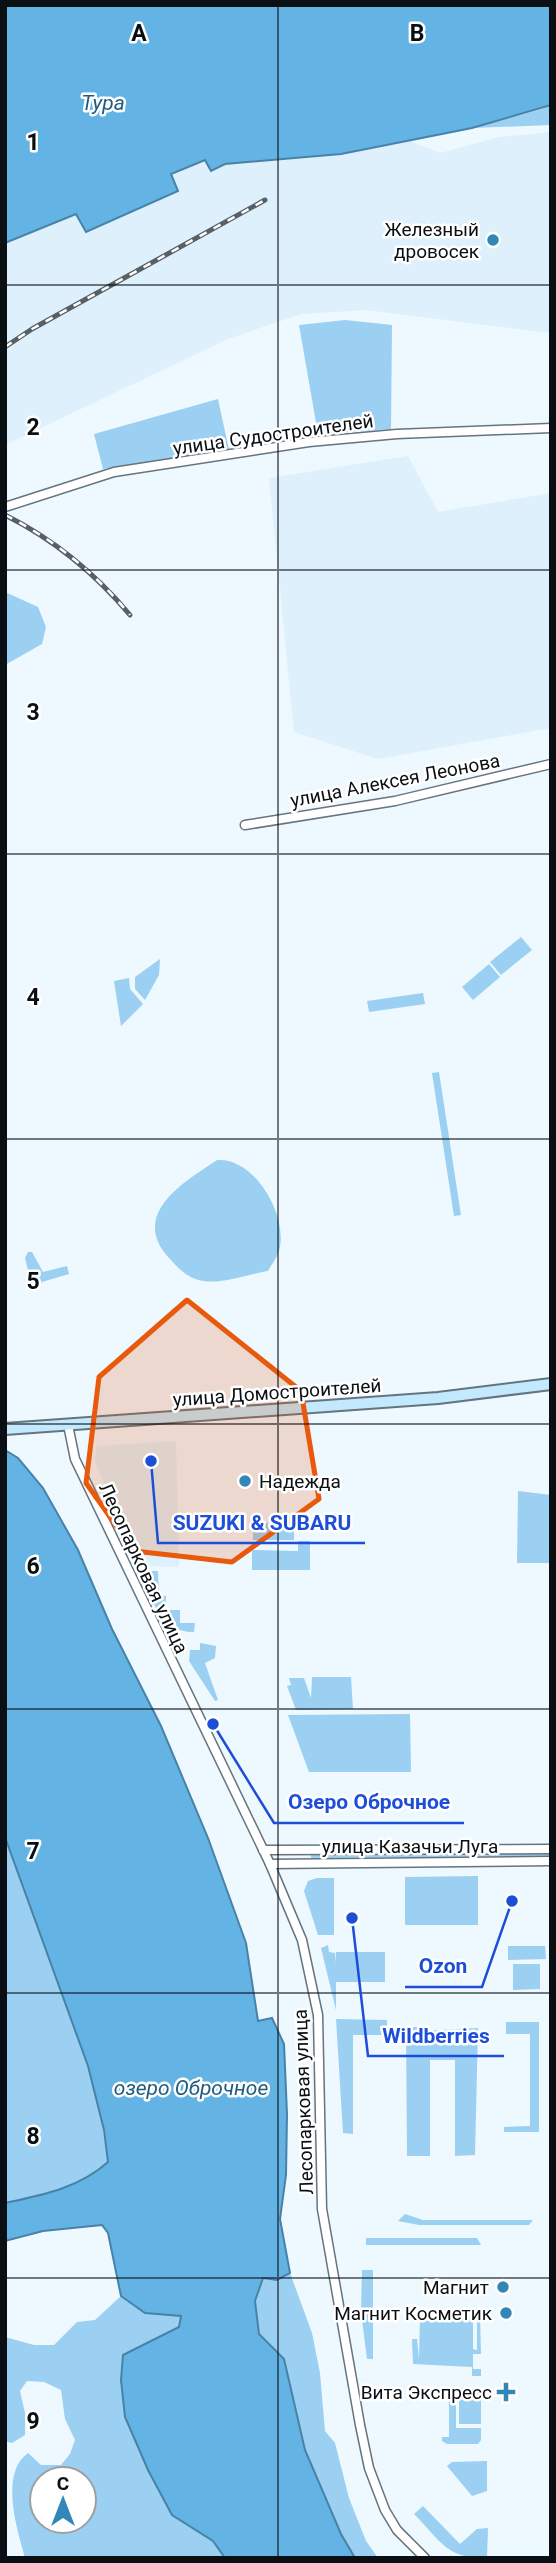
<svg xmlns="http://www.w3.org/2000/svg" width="556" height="2563" viewBox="0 0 556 2563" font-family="Roboto,sans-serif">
<rect width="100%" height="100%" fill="#eef8ff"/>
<!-- built -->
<g fill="#ddf0fc">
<polygon points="551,132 551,333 366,310 301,314 228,339 5,445 5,243 76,214 86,232 177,190 170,174 206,160 211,171 225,164 341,154 407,140 440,153 499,137"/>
<polygon points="408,456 438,512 551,493 551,728 378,759 294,732 269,478"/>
<polygon points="176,1441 179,1567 138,1566 95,1461 97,1446"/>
</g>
<!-- green -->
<g fill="#9bd0f3" fill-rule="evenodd">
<polygon points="551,105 551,125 472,128 542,109"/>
<polygon points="345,320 392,325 391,429 318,434 299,325"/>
<polygon points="218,399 229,450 103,469 94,434"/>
<polygon points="5,592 38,607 46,627 42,644 5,665"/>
<polygon points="521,937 532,950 501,975 490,962"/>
<polygon points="160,959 159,975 145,1000 135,989 135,977"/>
<polygon points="489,964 500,977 473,1000 462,987"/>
<polygon points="129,978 130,989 143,1004 121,1026 114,981"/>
<polygon points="423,993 425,1004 369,1012 367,1001"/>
<polygon points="439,1072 461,1215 454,1216 432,1073"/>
<path d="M217,1160c38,-3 72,57 62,91 -2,7 -8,14 -11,20 -19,3 -46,13 -64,10 -16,-2 -25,-12 -35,-23 -40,-44 15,-76 48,-98z"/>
<polygon points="28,1252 32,1252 43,1272 67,1266 69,1274 42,1282 39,1289 33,1291 25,1258"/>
<polygon points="518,1491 551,1495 551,1563 517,1563"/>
<rect x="253" y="1523" width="41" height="17"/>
<polygon points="298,1541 310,1541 310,1570 252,1570 252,1550 298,1551"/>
<path d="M140,1571h18l1,25h7v14h14v13h15l-1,9c-37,0 -40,-32 -54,-61z"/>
<polygon points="200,1643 216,1646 215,1658 205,1663 218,1700 215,1701 189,1661 190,1650 200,1650"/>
<polygon points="312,1677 351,1677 353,1709 296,1710 287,1686 291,1685 289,1678 304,1678 311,1698"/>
<polygon points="410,1714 411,1772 309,1772 288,1715"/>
<path d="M5,1837c41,103 89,215 103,325 -32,27 -62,32 -103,41z"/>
<polygon points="551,1853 551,1856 311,1858 311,1855"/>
<polygon points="478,1876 478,1925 405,1925 405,1877"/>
<polygon points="317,1878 334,1878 334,1935 318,1935 304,1891 308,1881"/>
<polygon points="328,1945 329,1952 335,1953 336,1963 336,1952 385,1952 385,1982 336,1982 336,2010 321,1948"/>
<polygon points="508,1946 545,1946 546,1959 508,1960"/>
<polygon points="513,1964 540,1964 540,1989 513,1990"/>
<polygon points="336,2019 387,2020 387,2035 353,2035 353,2134 343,2133"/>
<polygon points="506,2022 539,2022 539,2132 504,2132 504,2127 530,2126 530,2034 506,2034"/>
<polygon points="406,2027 420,2027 420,2031 478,2028 475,2155 455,2156 455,2060 430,2060 430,2156 407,2156"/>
<polygon points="405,2214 423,2220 533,2220 529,2225 419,2225 398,2221"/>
<polygon points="366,2238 477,2238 481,2245 366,2245"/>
<polygon points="362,2270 373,2270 373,2359 367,2359 361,2312"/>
<polygon points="290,2273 312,2333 320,2373 325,2431 335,2443 349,2498 366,2541 378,2558 355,2558 341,2534 305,2450 284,2359 259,2334 255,2301 264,2278 277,2280"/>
<path d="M121,2296l24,17 36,3 -2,11 -56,28 49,160 41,26 12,17h-200c-9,-32 -25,-85 3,-105l13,12h20l9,-11 5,-14 -10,-21 -4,-29 -17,-8 -17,-1 -7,10 5,22v22l-13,8 -7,-2v-104l29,8h20l23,-23 18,-2zM42,2479h42v42h-42z"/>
<polygon points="477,2315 480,2315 481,2354 473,2354 473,2369 481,2369 481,2376 472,2376 472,2367 413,2364 412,2339 417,2339 419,2359 420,2316 473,2316 473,2349 477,2350"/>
<polygon points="449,2387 456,2387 456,2428 481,2428 481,2440 478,2444 447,2444 442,2441 442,2437 449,2437"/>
<rect x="459" y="2388" width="22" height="36"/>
<polygon points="487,2461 487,2491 472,2496 447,2466 452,2462"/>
<path d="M423,2506l37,38 17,-15 11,-1 -1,30c-42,0 -45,-16 -73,-44z"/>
</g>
<!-- water -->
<g fill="#63b4e5" stroke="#4882a6" stroke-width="2">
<polygon points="5,5 551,5 551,105 472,128 341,154 225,164 211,171 205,160 171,174 178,191 86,232 76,214 5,243"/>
<path d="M5,1450l13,8 25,30 35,62 34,79 49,97 47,112 38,105 12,78 14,-3 12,26 3,70 -1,61 -6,44 10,54 -13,7 -14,-2 -8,23 4,33 25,25 21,91 36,84 14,24h-130l-12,-17 -41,-26 -24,-45 -23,-53 -4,-37 2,-25 56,-28 2,-11 -36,-3 -24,-17 -13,-63 -6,-8 -59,6 -38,10v-38c38,-8 74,-15 103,-41l-4,-32 -16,-64 -83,-229z"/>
</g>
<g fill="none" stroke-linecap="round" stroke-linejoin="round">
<!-- minor casing -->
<g stroke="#66747e" stroke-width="11">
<g id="minor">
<polyline points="5,507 114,472 309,442 397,434 551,428"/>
<polyline points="245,825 395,801 551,764"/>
<polyline points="68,1425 75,1459 270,1864 302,1940 318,2015 322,2209 360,2425 369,2468 385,2510 397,2530 425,2558"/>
<polyline points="263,1850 551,1849"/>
<polyline points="270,1864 551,1861"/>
</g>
</g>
<!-- secondary casing -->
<g stroke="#66747e" stroke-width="14">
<polyline id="secondary" points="5,1429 438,1398 551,1384"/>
</g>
<!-- minor -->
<use href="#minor" stroke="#fff" stroke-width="8"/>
<!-- secondary -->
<use href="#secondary" stroke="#c2e9fd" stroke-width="10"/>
<!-- rail casing -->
<g stroke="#596065" stroke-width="5">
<g id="rail">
<polyline points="5,347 32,329 265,200"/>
<path d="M5,515c50,25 89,57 125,100"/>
</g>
</g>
<!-- rail -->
<use href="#rail" stroke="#fff" stroke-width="2.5" stroke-dasharray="8" stroke-linecap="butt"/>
</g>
<!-- marked area -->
<path fill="#e8590c" fill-opacity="0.2" stroke="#e8590c" stroke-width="5" stroke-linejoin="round" d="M187,1300l114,91 18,108 -87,63 -98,-11 -48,-68 13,-106z"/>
<!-- grid -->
<path fill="none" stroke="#0a0f13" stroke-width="2" stroke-opacity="0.55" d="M278,5v2553M5,285h546M5,570h546M5,854h546M5,1139h546M5,1424h546M5,1709h546M5,1993h546M5,2278h546"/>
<!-- markers -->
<g fill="#3287b7" stroke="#fff" stroke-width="2.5">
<circle cx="493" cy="240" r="7"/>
<circle cx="245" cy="1481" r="7"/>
<circle cx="503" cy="2287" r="7"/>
<circle cx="506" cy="2313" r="7"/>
<path d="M502.5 2381.5h7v7h7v7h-7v7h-7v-7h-7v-7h7z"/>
</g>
<g text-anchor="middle" stroke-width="5" stroke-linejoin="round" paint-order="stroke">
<!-- poi labels -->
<g font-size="19" fill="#0a0f13" stroke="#fff" text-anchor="end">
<text x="479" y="236">Железный<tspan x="479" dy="22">дровосек</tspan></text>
<text x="259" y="1488" text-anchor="start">Надежда</text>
<text x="489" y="2294">Магнит</text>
<text x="492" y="2320">Магнит Косметик</text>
<text x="492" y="2399">Вита Экспресс</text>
</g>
<!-- street labels -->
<g font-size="19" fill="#0a0f13" stroke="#fff">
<text transform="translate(273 434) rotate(-8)" y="7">улица Судостроителей</text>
<text transform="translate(395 780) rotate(-11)" y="7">улица Алексея Леонова</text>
<text transform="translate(277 1392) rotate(-4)" y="7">улица Домостроителей</text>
<text transform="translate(144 1568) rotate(65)" y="7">Лесопарковая улица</text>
<text x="410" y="1853">улица Казачьи Луга</text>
<text transform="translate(303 2102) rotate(-92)" y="7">Лесопарковая улица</text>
</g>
<!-- water labels -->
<g font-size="21" font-style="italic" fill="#205c7d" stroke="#fff">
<text x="103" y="110">Тура</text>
<text x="191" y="2095">озеро Оброчное</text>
</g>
</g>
<g font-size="23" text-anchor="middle" font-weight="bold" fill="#0a0f13" stroke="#fff" stroke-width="5" stroke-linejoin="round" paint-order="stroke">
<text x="139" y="41">A</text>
<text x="417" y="41">B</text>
<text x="33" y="150">1</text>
<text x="33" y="435">2</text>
<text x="33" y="720">3</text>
<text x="33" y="1005">4</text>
<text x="33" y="1289">5</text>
<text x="33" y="1574">6</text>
<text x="33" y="1859">7</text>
<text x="33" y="2144">8</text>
<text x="33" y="2429">9</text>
</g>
<!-- callouts -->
<path fill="none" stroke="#1d4ed8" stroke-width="2.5" d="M151 1461L158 1543H365M213 1724L274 1823H464M512 1901L482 1987H405M352 1918L368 2056H504"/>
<g fill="#1d4ed8" stroke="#fff" stroke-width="2.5">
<circle cx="151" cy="1461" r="7"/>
<circle cx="213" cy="1724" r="7"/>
<circle cx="512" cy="1901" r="7"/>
<circle cx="352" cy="1918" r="7"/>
</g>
<g font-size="21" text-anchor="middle" font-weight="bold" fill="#1d4ed8" stroke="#fff" stroke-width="5" stroke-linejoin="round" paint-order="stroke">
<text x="262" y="1530">SUZUKI &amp; SUBARU</text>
<text x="369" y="1809">Озеро Оброчное</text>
<text x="443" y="1973">Ozon</text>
<text x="436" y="2043">Wildberries</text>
</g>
<!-- border -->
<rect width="556" height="2563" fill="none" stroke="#0a0f13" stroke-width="14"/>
<!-- north arrow -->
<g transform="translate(63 2500)"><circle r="33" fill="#ffffff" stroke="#9d9fa1" stroke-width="2"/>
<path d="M0-5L12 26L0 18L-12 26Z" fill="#3287b7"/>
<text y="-10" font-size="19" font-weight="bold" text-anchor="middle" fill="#0a0f13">С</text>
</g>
</svg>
